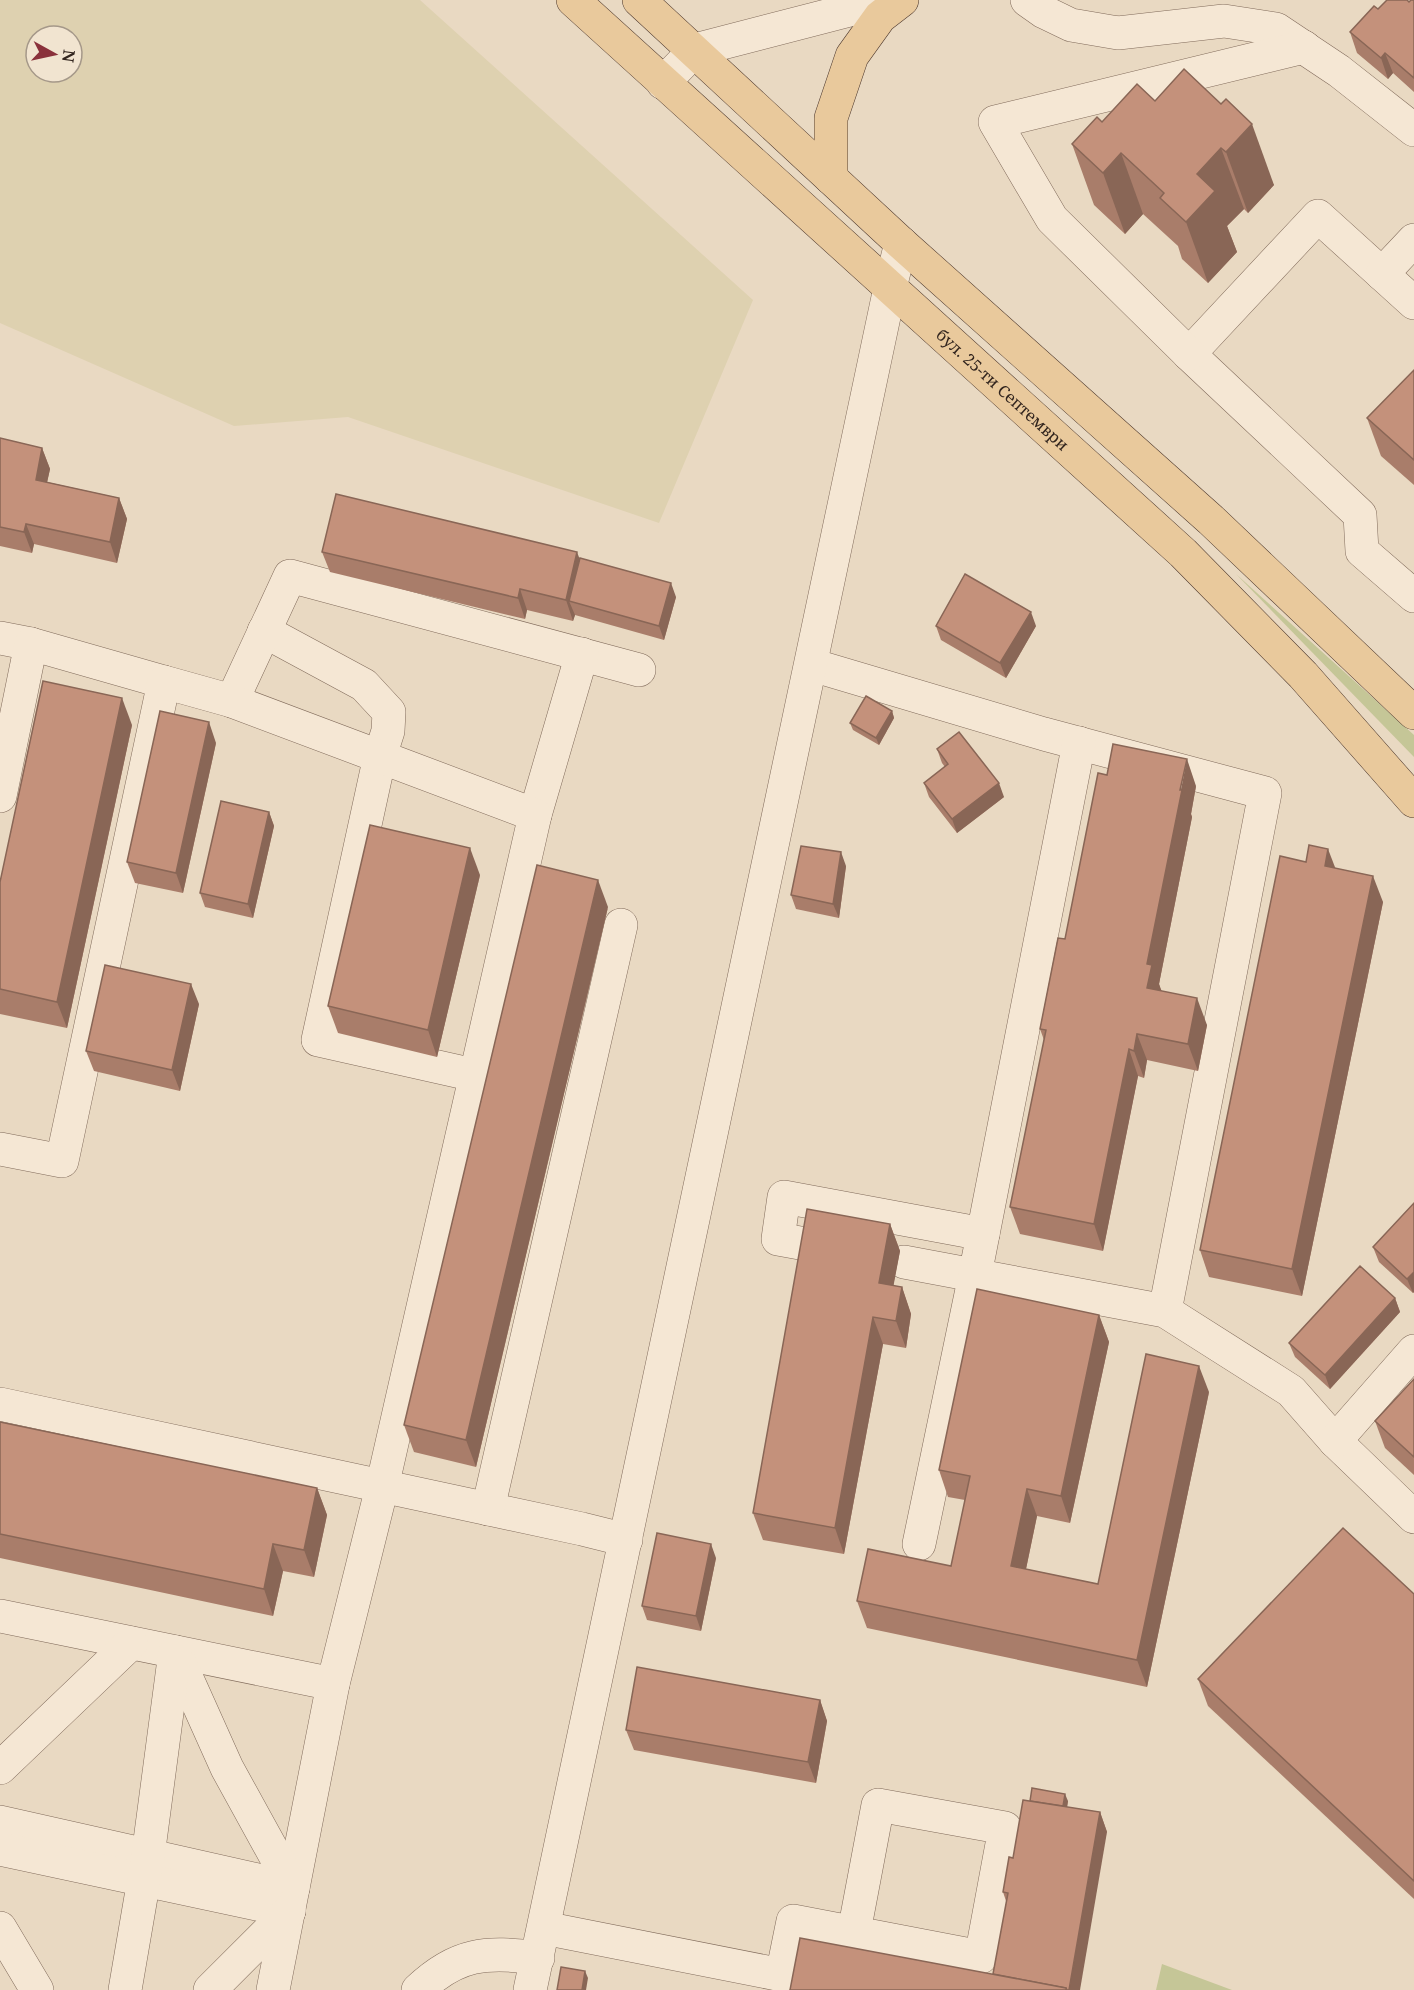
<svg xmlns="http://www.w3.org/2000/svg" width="1414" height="1990" viewBox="0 0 1414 1990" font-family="'Noto Serif',serif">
<rect width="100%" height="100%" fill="#e9d9c2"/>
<!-- farmland -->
<path fill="#ded1b0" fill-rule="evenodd" d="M0,0h420l333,300 -94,223 -311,-106 -114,9 -234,-103zM36,36h36v36h-36z"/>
<!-- green -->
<g fill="#c5c697">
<polygon points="1236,574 1414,735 1414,757"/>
<polygon points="1162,1964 1232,1990 1156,1990"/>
</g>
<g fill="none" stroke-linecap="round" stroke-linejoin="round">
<!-- minor casing -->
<g stroke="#816b5b" stroke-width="34">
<g id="minor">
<polyline points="1027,0 1044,12 1071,25 1118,33 1224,21 1276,29 1339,71 1414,130"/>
<polyline points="663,83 695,50 888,0"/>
<polyline points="1414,240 1382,274 1318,216 1189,354 1360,515 1362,551 1414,596"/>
<polyline points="1382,274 1414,303"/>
<polyline points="1189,354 1052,219 995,122 1304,47"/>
<polyline points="264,631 364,685 389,712 388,731 380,756 318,1040 474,1075"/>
<polyline points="0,638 31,644"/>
<polyline points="812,665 1044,734 1265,793 1165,1311"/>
<polyline points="232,701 290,576 639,670"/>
<polyline points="0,796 31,644 164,682"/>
<polyline points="535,815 582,654"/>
<polyline points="0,1149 62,1161 164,682 232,701 535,815 382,1487 333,1684"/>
<polyline points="811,1245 778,1239 784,1197 983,1234"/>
<polyline points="904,1262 1165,1311 1291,1391 1335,1441 1414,1517"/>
<polyline points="0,1404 582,1529 626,1540"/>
<polyline points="1335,1441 1414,1351"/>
<polyline points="488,1509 621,925"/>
<polyline points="919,1544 975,1275 1079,743"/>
<polyline points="0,1616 333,1684 273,1990"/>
<polyline points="0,1768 131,1643"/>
<polyline points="0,1822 293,1888 227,1768 175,1652"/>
<polyline points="0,1849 289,1911"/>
<polyline points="0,1928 37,1990"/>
<polyline points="544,1928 782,1975 793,1921 981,1957 1005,1828 878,1805 854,1932"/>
<polyline points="125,1990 148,1856 175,1652"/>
<polyline points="210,1990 289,1911"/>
<path d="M418,1990c39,-37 68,-39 120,-32"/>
<polyline points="530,1990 890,288 901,243"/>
</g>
</g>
<!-- major casing -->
<g stroke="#4f3a2f" stroke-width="34">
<g id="major">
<path id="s1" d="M573,0l610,553 120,122 111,126"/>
<polyline points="639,0 901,243 1211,520 1414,713"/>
<polyline points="831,178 831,118 852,56 880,17 902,0"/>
</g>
</g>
<!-- minor -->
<use href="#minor" stroke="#f5e7d4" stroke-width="33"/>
<!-- major -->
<use href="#major" stroke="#e9c99c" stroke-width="33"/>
</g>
<!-- wall -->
<g fill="#a97d6a">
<polygon points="1414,0 1414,92 1393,73 1388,79 1357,53 1350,32 1378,9"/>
<polygon points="1155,101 1221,104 1274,185 1248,213 1244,209 1227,226 1237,252 1208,283 1182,259 1178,246 1143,214 1125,234 1094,205 1072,144 1102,122"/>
<polygon points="1414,370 1414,485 1381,456 1367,418"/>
<polygon points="0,438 42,448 50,469 47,482 119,498 127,519 117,563 34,544 32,553 0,546"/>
<polygon points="322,552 580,558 676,597 664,640 575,615 573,621 527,610 525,619 330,572"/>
<polygon points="936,626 1036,626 1006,678 941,640"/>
<polygon points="892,711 894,718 879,745 853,730 850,723"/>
<polygon points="132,725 67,1028 0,1014 0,882"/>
<polygon points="216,743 183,893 135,883 127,862"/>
<polygon points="937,749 1004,797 957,833 929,797 924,783 945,767 942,763"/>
<polygon points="1196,786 1191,814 1192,817 1159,984 1161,991 1207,1025 1198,1071 1147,1060 1144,1078 1138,1076 1103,1251 1020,1234 1010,1207 1044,1040 1040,1029 1065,939"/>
<polygon points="269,812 274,826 253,918 205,907 200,893"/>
<polygon points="846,866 839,918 796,909 791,895"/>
<polygon points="1335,868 1383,902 1302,1296 1209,1277 1200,1250"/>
<polygon points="480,875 437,1057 338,1033 328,1006"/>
<polygon points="608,907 476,1467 414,1452 404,1425"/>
<polygon points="199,1004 180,1091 94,1071 86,1051"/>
<polygon points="1414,1203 1414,1292 1413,1293 1379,1262 1373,1247"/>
<polygon points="890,1224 900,1251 893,1286 902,1287 911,1314 906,1348 883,1344 844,1554 763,1540 753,1513"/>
<polygon points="1395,1298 1400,1312 1330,1389 1295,1357 1289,1343"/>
<polygon points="1099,1315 1109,1342 1070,1523 1037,1516 1026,1569 1098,1584 1209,1392 1147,1687 867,1628 857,1601 951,1566 965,1500 948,1497 939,1470"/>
<polygon points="1414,1379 1414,1475 1385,1448 1375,1421"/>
<polygon points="0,1422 317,1488 327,1515 314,1577 283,1571 273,1616 0,1558"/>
<polygon points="716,1558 701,1631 647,1620 642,1606"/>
<polygon points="1414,1594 1414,1899 1208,1706 1198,1679"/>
<polygon points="820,1700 827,1721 816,1783 634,1750 626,1730"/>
<polygon points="1030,1801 1068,1801 1067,1807 1100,1812 1107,1832 1006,1901 1003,1892"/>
</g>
<!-- shaded-wall -->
<g fill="#896656">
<polygon points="1385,53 1393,73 1388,79 1381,58"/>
<polygon points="1252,124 1274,185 1248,213 1226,152"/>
<polygon points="1221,148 1244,209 1227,226 1237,252 1208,283 1186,222 1197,174"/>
<polygon points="1121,153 1143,214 1125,234 1103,173"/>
<polygon points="42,448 50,469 43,501 36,480"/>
<polygon points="119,498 127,519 117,563 110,542"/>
<polygon points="26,524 34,544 32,553 24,532"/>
<polygon points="577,552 585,573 569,601 575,615 573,621 566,600"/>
<polygon points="671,583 676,597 664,640 659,626"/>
<polygon points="520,589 527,610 525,619 518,598"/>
<polygon points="1031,612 1036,626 1006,678 1000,663"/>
<polygon points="122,698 132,725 67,1028 57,1002"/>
<polygon points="892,711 894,718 879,745 876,738"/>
<polygon points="209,722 216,743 183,893 176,873"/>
<polygon points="1187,759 1196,786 1191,814 1192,817 1159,984 1162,992 1147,988 1147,964"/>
<polygon points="999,783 1004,797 957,833 952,819"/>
<polygon points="269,812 274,826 253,918 248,904"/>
<polygon points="470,848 480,875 437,1057 428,1030"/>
<polygon points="1328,849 1338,875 1325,866"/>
<polygon points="841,852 846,866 839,918 833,904"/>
<polygon points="1373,876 1383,902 1302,1296 1292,1269"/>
<polygon points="598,880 608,907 476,1467 466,1440"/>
<polygon points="191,984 199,1004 180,1091 172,1070"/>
<polygon points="1197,998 1207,1025 1198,1071 1188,1044"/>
<polygon points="1137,1034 1147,1060 1144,1078 1134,1051"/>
<polygon points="1129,1049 1138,1076 1103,1251 1094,1224"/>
<polygon points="890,1224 900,1251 889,1310 879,1283"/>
<polygon points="1414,1272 1414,1292 1413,1293 1407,1279"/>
<polygon points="902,1287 911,1314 906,1348 896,1321"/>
<polygon points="1395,1298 1400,1312 1330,1389 1325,1375"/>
<polygon points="1099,1315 1109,1342 1070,1523 1061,1496"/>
<polygon points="873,1317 883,1344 844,1554 835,1528"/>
<polygon points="1199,1366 1209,1392 1147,1687 1137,1660"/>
<polygon points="317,1488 327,1515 314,1577 304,1550"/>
<polygon points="1027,1489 1037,1516 1021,1593 1011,1566"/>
<polygon points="273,1544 283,1571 273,1616 264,1589"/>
<polygon points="711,1544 716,1558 701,1631 696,1616"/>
<polygon points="820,1700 827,1721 816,1783 808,1762"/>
<polygon points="1065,1794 1068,1801 1064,1826 1061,1819"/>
<polygon points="1100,1812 1107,1832 1080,1990 1069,1990"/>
<polygon points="585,1971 588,1978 586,1990 582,1990"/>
</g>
<!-- building -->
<g fill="#c4917b" stroke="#896656" stroke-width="1.5">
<polygon points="1387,0 1407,0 1409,2 1411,0 1414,0 1414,78 1385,53 1381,58 1350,32 1374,6 1378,9"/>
<polygon points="1184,69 1221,104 1226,99 1252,124 1226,152 1221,148 1197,174 1215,191 1186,222 1160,198 1164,193 1121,153 1103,173 1072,144 1097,117 1102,122 1137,84 1155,101"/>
<polygon points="1414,370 1414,460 1367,418"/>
<polygon points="0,438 42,448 36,480 119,498 110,542 26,524 24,532 0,527"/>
<polygon points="336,494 577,552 566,600 520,589 518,598 322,552"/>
<polygon points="580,558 671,583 659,626 569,601"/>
<polygon points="965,574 1031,612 1000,663 936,626"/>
<polygon points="43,681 122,698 57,1002 0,989 0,882"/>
<polygon points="866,696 892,711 876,738 850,723"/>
<polygon points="160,711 209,722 176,873 127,862"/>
<polygon points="959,732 999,783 952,819 924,783 948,764 937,749"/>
<polygon points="1113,744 1187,759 1180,790 1182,790 1147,964 1152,965 1147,988 1197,998 1188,1044 1137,1034 1134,1051 1129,1049 1094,1224 1010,1207 1046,1030 1040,1029 1058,938 1065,939 1098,773 1107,775"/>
<polygon points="221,801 269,812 248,904 200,893"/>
<polygon points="370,825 470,848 428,1030 328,1006"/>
<polygon points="1309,845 1328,849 1325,866 1373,876 1292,1269 1200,1250 1280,856 1306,862"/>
<polygon points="801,846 841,852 833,904 791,895"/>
<polygon points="537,865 598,880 466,1440 404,1425"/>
<polygon points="105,965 191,984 172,1070 86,1051"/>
<polygon points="1414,1203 1414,1272 1407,1279 1373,1247"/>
<polygon points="807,1209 890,1224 879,1283 902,1287 896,1321 873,1317 835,1528 753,1513"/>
<polygon points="1360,1266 1395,1298 1325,1375 1289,1343"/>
<polygon points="977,1289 1099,1315 1061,1496 1027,1489 1011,1566 1098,1584 1146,1354 1199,1366 1137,1660 857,1601 868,1549 951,1566 970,1476 939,1470"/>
<polygon points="1414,1379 1414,1457 1375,1421"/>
<polygon points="0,1422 317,1488 304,1550 273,1544 264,1589 0,1534"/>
<polygon points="1343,1528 1414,1594 1414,1881 1198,1679"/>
<polygon points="657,1533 711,1544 696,1616 642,1606"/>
<polygon points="637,1667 820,1700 808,1762 626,1730"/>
<polygon points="1032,1788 1065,1794 1063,1806 1030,1801"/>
<polygon points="1023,1800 1100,1812 1069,1990 1067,1990 1066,1988 993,1974 1008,1893 1003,1892 1009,1857 1013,1858"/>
<polygon points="800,1938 1066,1988 1066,1990 790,1990"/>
<polygon points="561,1967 585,1971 582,1990 557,1990"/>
</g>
<g text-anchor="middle" stroke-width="5" stroke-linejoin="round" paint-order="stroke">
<!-- street labels -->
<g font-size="16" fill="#32251e" stroke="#f1e4d0">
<text dy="6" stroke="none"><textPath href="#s1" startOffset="580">бул. 25-ти Септември</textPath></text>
</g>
</g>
<!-- north arrow -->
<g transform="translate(54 54) rotate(98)"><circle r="28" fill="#f1e4d0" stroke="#a59889" stroke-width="1.5"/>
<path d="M0-4.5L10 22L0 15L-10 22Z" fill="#8a313b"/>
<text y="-9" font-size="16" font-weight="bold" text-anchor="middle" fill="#32251e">N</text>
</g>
</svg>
